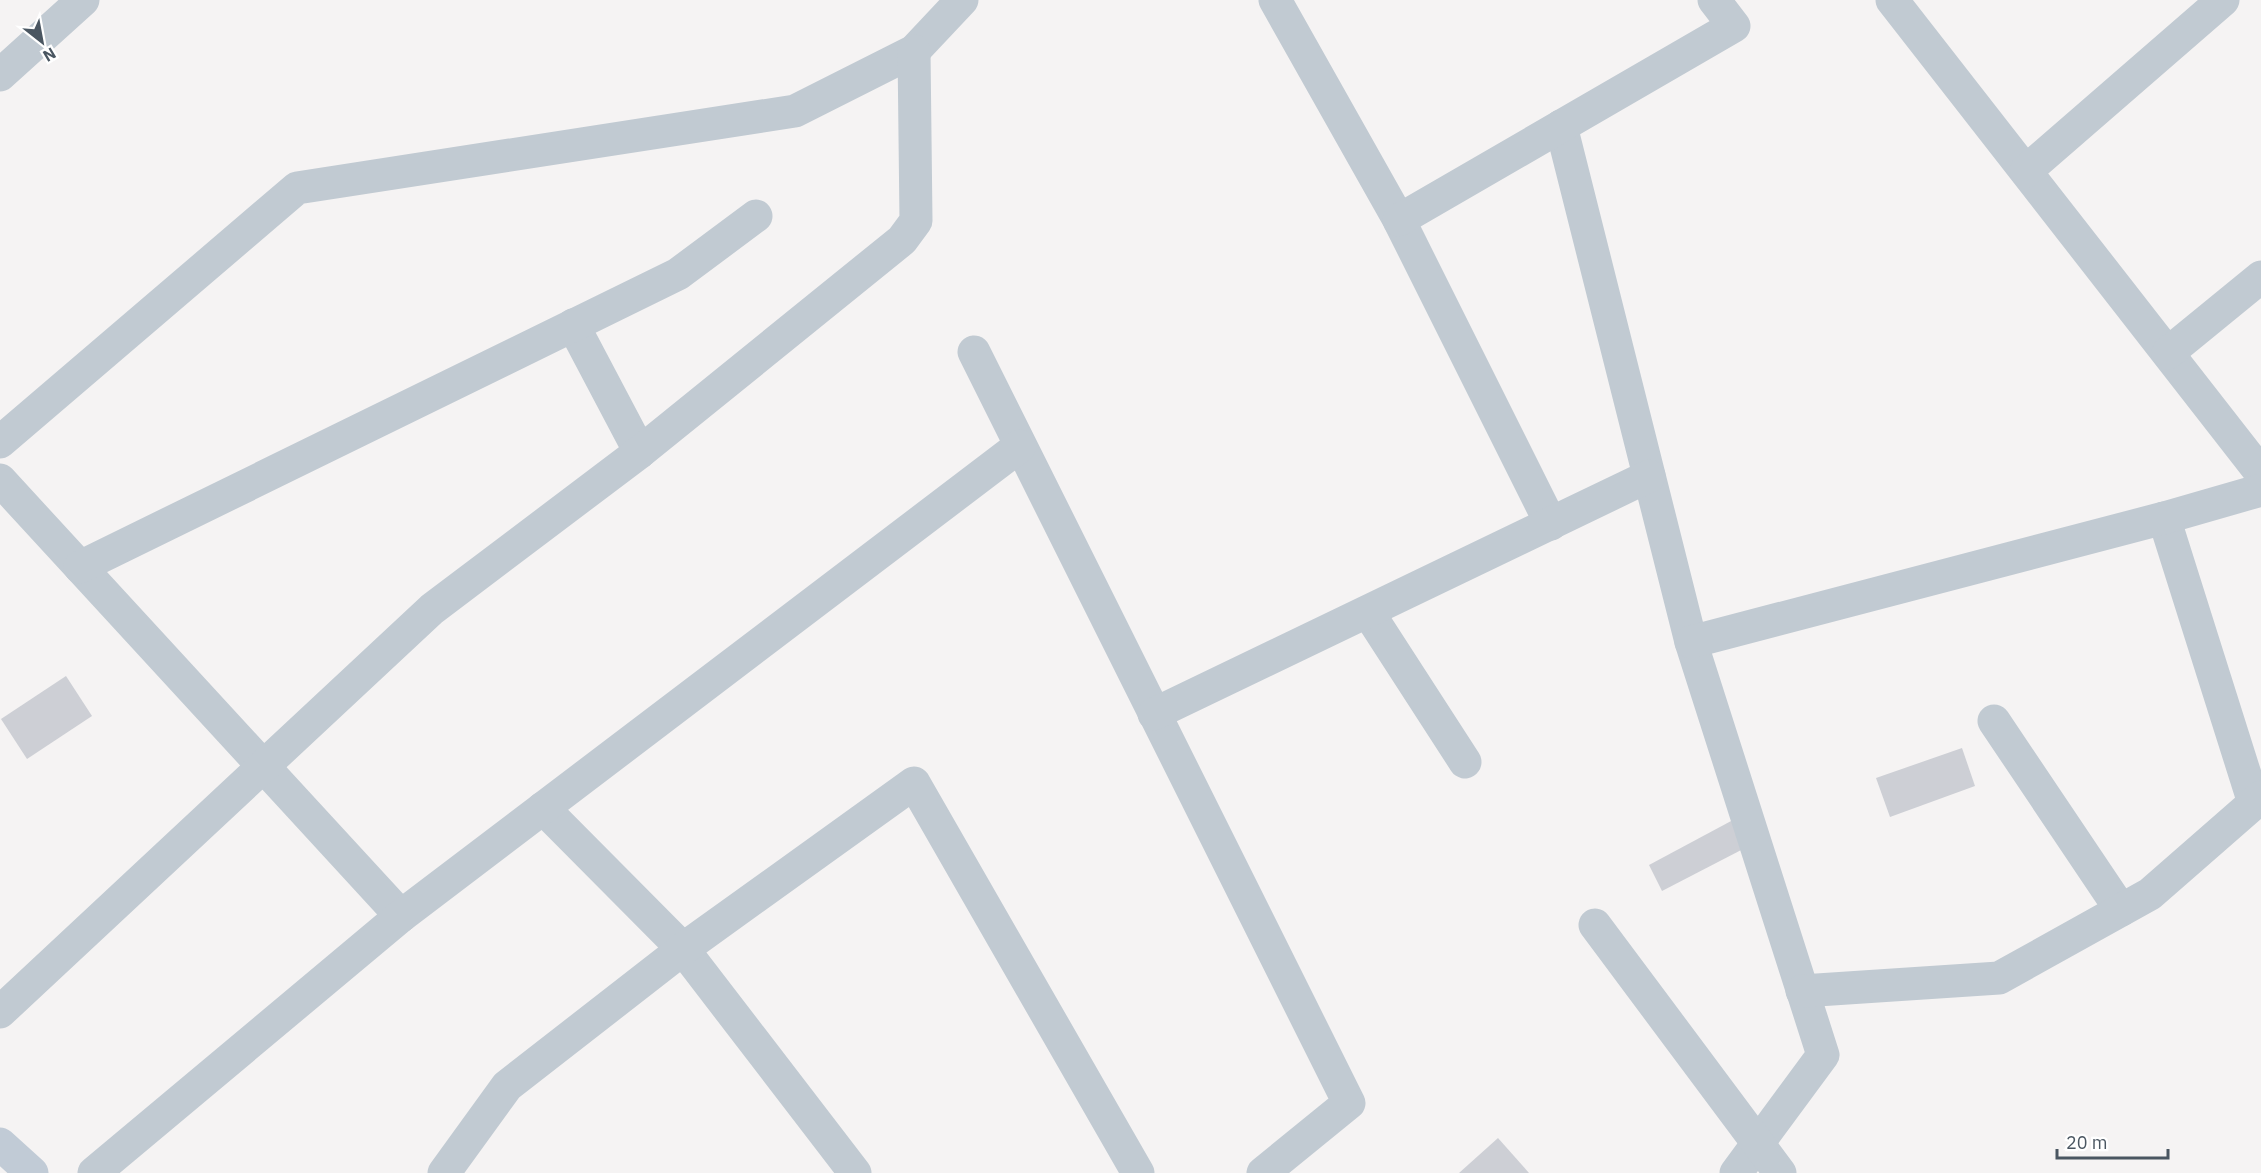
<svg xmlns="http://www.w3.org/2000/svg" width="2261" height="1173" viewBox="0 0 2261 1173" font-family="'IBM Plex Sans',sans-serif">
<rect width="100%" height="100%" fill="#f5f3f3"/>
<!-- building -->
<g fill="#cdcfd5">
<polygon points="66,676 92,716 27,759 1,719"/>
<polygon points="1962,748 1975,786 1890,817 1876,778"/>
<polygon points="1733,820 1747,847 1662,891 1649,865"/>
<polygon points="1498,1138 1529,1173 1459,1173"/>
</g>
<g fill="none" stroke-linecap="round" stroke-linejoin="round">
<!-- street -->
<g stroke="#c1cad2" stroke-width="33">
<polyline points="1275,0 1399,220 1551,524"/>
<polyline points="1892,0 2261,473"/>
<polyline points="0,75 83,0"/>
<polyline points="1561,126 1691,642 1823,1055 1736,1173"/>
<polyline points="2026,171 2223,0"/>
<polyline points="1399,220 1734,26 1714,0"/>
<polyline points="573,325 640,452"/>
<polyline points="974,352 1349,1103 1263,1173"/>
<polyline points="2168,353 2261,277"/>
<polyline points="0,442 297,188 795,111 914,51 962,0"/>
<polyline points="0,480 401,916"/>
<polyline points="2164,518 2254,803"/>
<polyline points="80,567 678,274 756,216"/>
<polyline points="1368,612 1465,762"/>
<polyline points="1691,642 2164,518 2261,490"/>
<polyline points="1154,714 1649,476"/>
<polyline points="1994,721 2121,910"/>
<polyline points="543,808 683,949 855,1173"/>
<polyline points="1595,925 1780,1173"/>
<polyline points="1802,991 1999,978 2150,894 2261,797"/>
<polyline points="0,1012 432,609 640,452 902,240 916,221 914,51"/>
<polyline points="94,1173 401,916 1020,446"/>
<polyline points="444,1173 507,1086 683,949 914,783 1138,1173"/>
</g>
<!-- secondary -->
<polyline stroke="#c1cbd6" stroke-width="33" points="0,1144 32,1173"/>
</g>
<!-- north arrow -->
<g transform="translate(42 42) rotate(149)" stroke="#ffffff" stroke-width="4.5" paint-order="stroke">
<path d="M0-4.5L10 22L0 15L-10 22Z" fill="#4a5661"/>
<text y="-9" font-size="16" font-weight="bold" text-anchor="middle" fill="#4a5661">N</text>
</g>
<!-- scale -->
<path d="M2057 1149v9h111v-9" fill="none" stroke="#4a5661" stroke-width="3"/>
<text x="2066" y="1149" font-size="18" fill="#4a5661" stroke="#ffffff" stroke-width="4.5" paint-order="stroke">20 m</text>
</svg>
